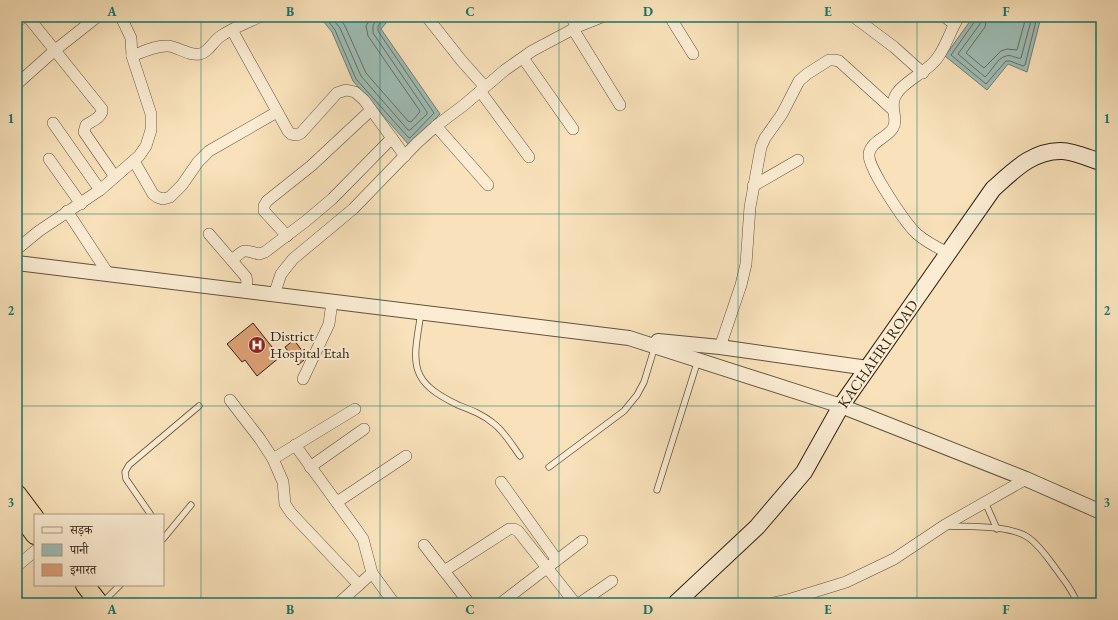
<svg xmlns="http://www.w3.org/2000/svg" width="1118" height="620" viewBox="0 0 1118 620" font-family="'EB Garamond','Noto Serif Devanagari',serif">
<rect width="100%" height="100%" fill="#f9e2bb"/>
<filter id="stains"><feTurbulence type="fractalNoise" baseFrequency=".005" numOctaves="4"/><feColorMatrix values="0 0 0 0 .2 0 0 0 0 .09 0 0 0 0 .02 0 0 0 .5 -.17"/></filter>
<radialGradient id="worn" r=".72"><stop offset=".6" stop-color="#630" stop-opacity="0"/><stop offset="1" stop-color="#630" stop-opacity=".3"/></radialGradient>
<!-- water -->
<g fill="#9ebdb5" stroke="#717f74">
<polygon points="320,17 391,17 381,29 440,114 409,145 353,81 332,32"/>
<polygon points="973,17 1041,17 1027,72 1008,64 987,90 945,56"/>
</g>
<g fill="none" stroke-linecap="round" stroke-linejoin="round">
<!-- shore -->
<g stroke="#667064" stroke-width="1">
<polyline points="325,17 335,30 356,79 408,137 410,138 434,113 378,31 378,26 385,17"/>
<polyline points="331,17 340,28 361,76 408,130 410,130 427,114 427,112 373,33 373,25 379,17"/>
<polyline points="339,17 345,26 366,73 408,121 411,122 419,113 420,111 368,36 366,26 371,17"/>
<polyline points="976,17 975,21 951,55 986,84 1006,61 1010,61 1023,66 1025,65 1037,17"/>
<path d="M981,17l-1,7 -22,30 27,23c7,-6 12,-19 21,-21 5,-2 10,3 15,2l11,-41"/>
<polyline points="987,17 985,27 966,53 984,68 1001,51 1007,49 1017,50 1026,17"/>
</g>
</g>
<!-- building -->
<g fill="#dea176" stroke="#2e2213">
<polygon points="253,323 280,357 257,376 245,360 242,362 227,344"/>
<polygon points="294,340 306,356 304,360 298,365 285,347"/>
</g>
<g fill="none" stroke-linecap="round" stroke-linejoin="round">
<!-- service casing -->
<g stroke="#61523d" stroke-width="7">
<g id="service">
<path d="M421,313c-8,50 -14,68 37,92 13,5 24,9 35,18 11,8 19,22 27,33"/>
<polyline points="549,467 624,411 637,395 644,382 655,346"/>
<polyline points="657,490 698,360"/>
<polyline points="985,502 997,529"/>
<polyline points="151,515 126,479 125,472 129,465 199,406"/>
<path d="M948,526c23,1 63,-1 81,12 11,8 19,20 27,31 7,10 17,21 21,34"/>
<polyline points="163,539 191,505"/>
<polyline points="102,603 120,585"/>
</g>
</g>
<!-- minor casing -->
<g stroke="#61523d" stroke-width="12">
<g id="minor">
<path d="M28,17l74,92c1,8 -10,12 -16,16l-2,7 31,45"/>
<polyline points="427,17 461,60 485,87"/>
<polyline points="571,17 577,27"/>
<polyline points="670,17 693,54"/>
<polyline points="854,17 894,47 923,73"/>
<polyline points="945,17 954,24"/>
<polyline points="17,22 23,17"/>
<polyline points="573,29 620,105"/>
<polyline points="232,30 288,131 291,134 297,135 301,133 337,93 346,90 355,92 364,100 405,156"/>
<path d="M132,56c11,-4 24,-11 36,-10 11,1 20,10 32,8 9,-2 13,-13 21,-18 11,-8 26,-13 38,-19"/>
<polyline points="523,58 573,129"/>
<polyline points="17,84 54,51 97,17"/>
<polyline points="480,91 529,157"/>
<polyline points="53,123 100,190"/>
<polyline points="436,126 488,185"/>
<polyline points="49,159 81,204"/>
<polyline points="134,161 153,194 157,197 163,199 170,197 182,185 198,162 209,151 277,112"/>
<polyline points="753,186 798,160"/>
<polyline points="67,211 109,275"/>
<polyline points="209,234 246,277 247,282 245,292"/>
<polyline points="287,236 264,211 264,206 267,201 311,166 371,110"/>
<polyline points="17,249 39,231 100,190 139,156 146,146 151,130 151,114 132,56 131,38 121,17"/>
<path d="M948,253c-10,-5 -22,-11 -31,-19 -11,-10 -50,-67 -48,-80 2,-13 18,-16 24,-26 6,-10 -5,-22 4,-35 8,-12 27,-20 37,-31 12,-12 15,-31 25,-45"/>
<path d="M232,260c14,-12 11,-10 27,-6l6,-2 41,-31 26,-22 60,-61"/>
<polyline points="274,295 281,274 293,259 353,209 417,143 436,126 464,105 505,70 532,51 577,27 602,17"/>
<polyline points="720,347 741,285 746,264 750,207 761,147 765,138 782,114 799,81 807,74 829,60 834,60 839,61 893,110"/>
<polyline points="303,379 329,324 332,302"/>
<polyline points="230,400 260,439 273,459 283,482 285,504 291,513 359,585"/>
<polyline points="295,445 356,529 363,539 372,573 394,603"/>
<polyline points="273,459 355,409"/>
<polyline points="310,467 364,429"/>
<polyline points="501,482 557,560"/>
<polyline points="337,502 406,456"/>
<polyline points="424,545 469,603"/>
<polyline points="17,566 35,551"/>
<polyline points="444,571 509,529 514,529 518,531 575,603"/>
<polyline points="339,603 372,573"/>
<polyline points="501,603 582,541"/>
<polyline points="580,603 612,581"/>
<polyline points="773,603 791,599 846,582 894,559 945,525 1026,479"/>
</g>
</g>
<!-- tertiary casing -->
<g stroke="#61523d" stroke-width="16">
<g id="tertiary">
<polyline points="17,263 629,338 841,406 1026,479 1101,512"/>
<polyline points="658,341 720,347 868,368"/>
</g>
</g>
<!-- secondary casing -->
<g stroke="#2e2213" stroke-width="18">
<path id="secondary" d="M676,603l81,-76 47,-55 37,-66 152,-217c20,-18 40,-39 69,-38 10,0 29,8 39,11"/>
</g>
<!-- trunk casing -->
<g stroke="#2e2213" stroke-width="20">
<g id="trunk">
<polyline points="17,494 35,518"/>
<polyline points="17,511 35,535"/>
<polyline points="85,585 99,603"/>
</g>
</g>
<!-- service -->
<use href="#service" stroke="#fbecd3" stroke-width="5.5"/>
<!-- minor -->
<use href="#minor" stroke="#fbecd3" stroke-width="11"/>
<!-- tertiary -->
<use href="#tertiary" stroke="#fbecd3" stroke-width="14"/>
<!-- secondary -->
<use href="#secondary" stroke="#fbecd3" stroke-width="16"/>
<!-- trunk -->
<use href="#trunk" stroke="#f9e2bb" stroke-width="18"/>
</g>
<!-- grid -->
<path fill="none" stroke="#0f766e" stroke-width="1" stroke-opacity="0.55" d="M201,17v586M380,17v586M559,17v586M738,17v586M917,17v586M17,214h1084M17,406h1084"/>
<!-- icons -->
<defs>
<g id="hospital-disc" transform="scale(0.9)"><circle r="9.5" fill="#8f2418" stroke="#fbecd3"/><path d="M-5-5h3v3.5h4V-5h3V5h-3V1.5h-4V5h-3Z" fill="#fff"/></g>
</defs>
<g fill-rule="evenodd">
<use href="#hospital-disc" x="257" y="345"/>
</g>
<g text-anchor="middle" stroke-width="4" stroke-linejoin="round" paint-order="stroke">
<!-- poi labels -->
<g font-size="15" fill="#2e2213" stroke="#fbecd3" text-anchor="start">
<text x="270" y="341">District<tspan x="270" dy="17">Hospital Etah</tspan></text>
</g>
<!-- street labels -->
<g font-size="15" fill="#2e2213" stroke="#fbecd3">
<text transform="translate(878 354) rotate(-55)" y="5">KACHAHRI ROAD</text>
</g>
</g>
<!-- margin -->
<rect width="1118" height="620" fill="none" stroke="#f9e2bb" stroke-width="44"/>
<!-- legend -->
<rect x="34" y="514" width="130" height="72" fill="#fbecd3" stroke="#a99b86"/>
<rect x="42" y="527" width="20" height="6" fill="#fbecd3" stroke="#a99b86"/>
<text x="70" y="534" font-size="12" fill="#2e2213">सड़क</text>
<rect x="42" y="544" width="20" height="12" fill="#9ebdb5" stroke="#a99b86"/>
<text x="70" y="554" font-size="12" fill="#2e2213">पानी</text>
<rect x="42" y="564" width="20" height="12" fill="#dea176" stroke="#a99b86"/>
<text x="70" y="574" font-size="12" fill="#2e2213">इमारत</text>
<rect x="22" y="22" width="1074" height="576" fill="none" stroke="#0f766e" stroke-width="1.5"/>
<g font-size="13" text-anchor="middle" font-weight="bold" fill="#0f766e">
<text x="112" y="16">A</text>
<text x="290" y="16">B</text>
<text x="470" y="16">C</text>
<text x="648" y="16">D</text>
<text x="828" y="16">E</text>
<text x="1006" y="16">F</text>
<text x="11" y="123">1</text>
<text x="1107" y="123">1</text>
<text x="11" y="315">2</text>
<text x="1107" y="315">2</text>
<text x="11" y="507">3</text>
<text x="1107" y="507">3</text>
<text x="112" y="614">A</text>
<text x="290" y="614">B</text>
<text x="470" y="614">C</text>
<text x="648" y="614">D</text>
<text x="828" y="614">E</text>
<text x="1006" y="614">F</text>
</g>
<rect width="100%" height="100%" filter="url(#stains)"/>
<rect width="100%" height="100%" fill="url(#worn)"/>
</svg>
